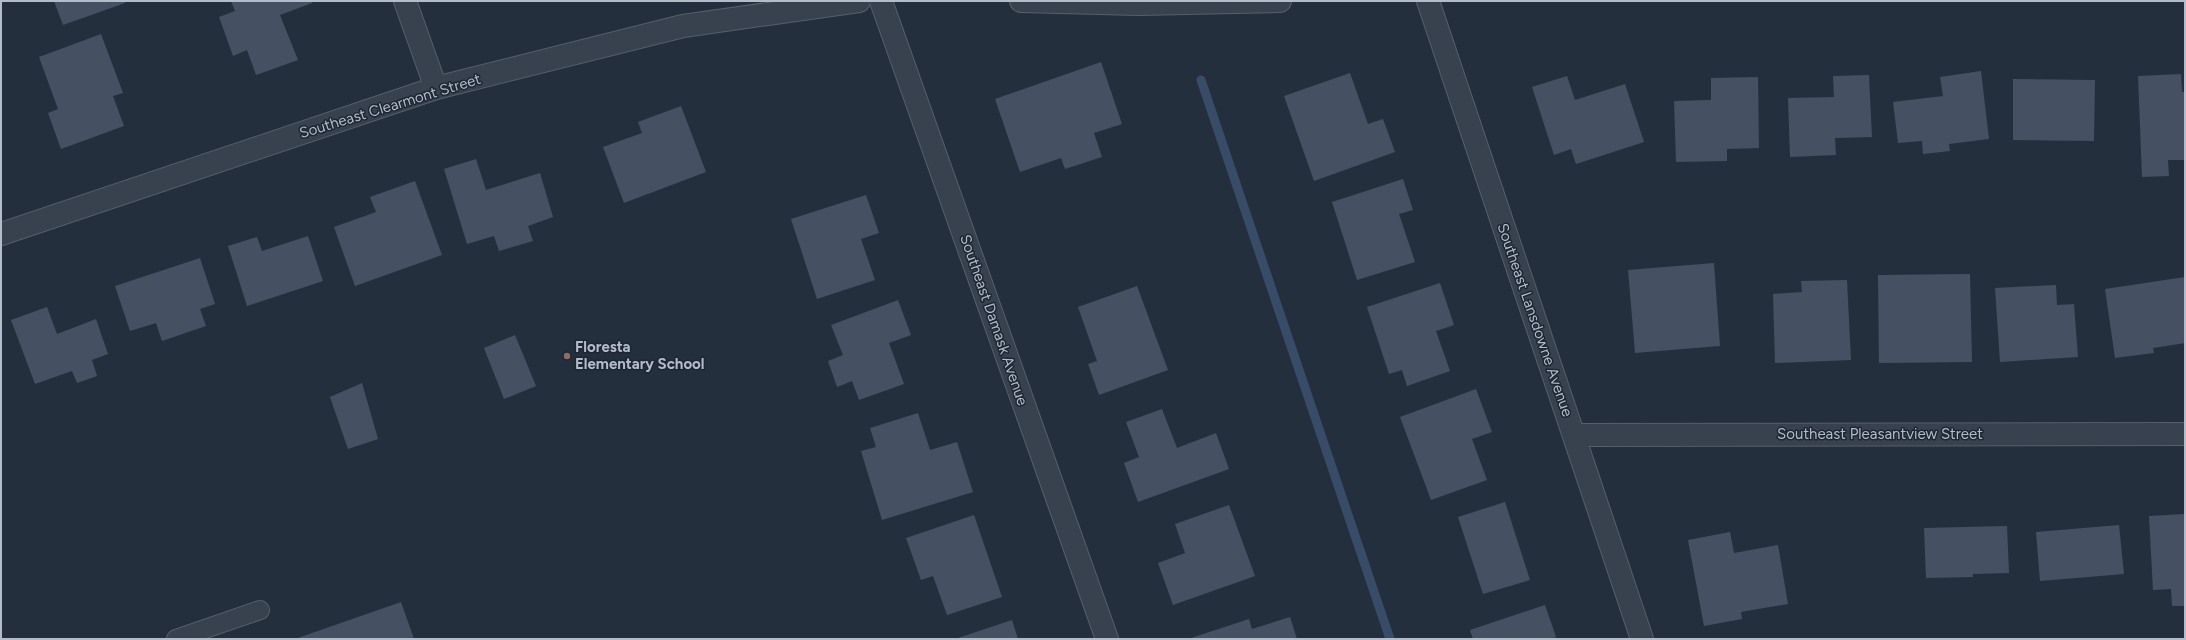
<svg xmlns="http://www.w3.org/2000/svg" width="2186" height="640" viewBox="0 0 2186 640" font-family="Figtree,sans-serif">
<rect width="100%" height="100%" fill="#242f3e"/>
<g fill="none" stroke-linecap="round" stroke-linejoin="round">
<!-- stream -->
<polyline stroke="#394c67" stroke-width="9" points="1201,80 1390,639"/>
</g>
<!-- building -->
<g fill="#455162">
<polygon points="54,1 125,1 125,3 63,25"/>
<polygon points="231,1 312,1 312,3 280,15 298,60 256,75 247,50 233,56 219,17 235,11"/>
<polygon points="101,34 123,93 113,96 124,126 61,149 48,113 58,109 39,57"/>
<polygon points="1101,62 1122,124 1094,133 1102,157 1065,169 1061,158 1020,172 995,99"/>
<polygon points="1981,71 1989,139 1949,144 1950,151 1923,154 1922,141 1898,143 1893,102 1943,96 1940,77"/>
<polygon points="1350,73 1368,124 1383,119 1395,152 1314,181 1284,96"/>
<polygon points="2181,74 2182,92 2185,92 2185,160 2168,160 2169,176 2142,177 2138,76"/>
<polygon points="1869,75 1872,137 1835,138 1836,155 1790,157 1788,98 1834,97 1833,76"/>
<polygon points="1567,76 1575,100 1625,84 1644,142 1576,164 1571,149 1554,155 1532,87"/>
<polygon points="1758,77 1759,148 1727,149 1727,161 1676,162 1674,101 1711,100 1711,78"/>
<polygon points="2013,79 2095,80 2094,141 2013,140"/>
<polygon points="681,106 706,172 624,203 603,147 642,133 638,122"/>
<polygon points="476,159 486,190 540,173 553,217 528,226 533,241 499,251 494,236 467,244 444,169"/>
<polygon points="1403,179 1413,210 1399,214 1415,262 1357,280 1332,202"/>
<polygon points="415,181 442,255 355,286 334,227 376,212 370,197"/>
<polygon points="866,195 879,233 861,239 875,280 817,299 791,219"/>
<polygon points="308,236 323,281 247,306 228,246 257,237 262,251"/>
<polygon points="200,258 215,304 200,309 206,326 162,341 156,323 130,331 115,286"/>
<polygon points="1714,263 1720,346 1635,353 1628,270"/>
<polygon points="1970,274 1972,362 1879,363 1878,275"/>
<polygon points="2185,277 2185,343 2153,348 2154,353 2115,358 2105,289"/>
<polygon points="1847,280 1851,360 1775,363 1773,294 1802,292 1801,281"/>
<polygon points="1440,283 1454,325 1436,331 1450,371 1407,386 1402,370 1389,374 1367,307"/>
<polygon points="2056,285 2057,305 2074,304 2078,357 2000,362 1995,288"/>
<polygon points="1137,286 1168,370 1099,395 1088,364 1097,361 1078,307"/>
<polygon points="898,300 911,335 889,343 904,384 859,400 852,381 837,387 828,361 843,355 831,325"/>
<polygon points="47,307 57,334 96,319 108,354 92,360 97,376 77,383 72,371 35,384 11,320"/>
<polygon points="515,335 536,386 504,399 484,348"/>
<polygon points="362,383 378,439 348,449 330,397"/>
<polygon points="1476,389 1492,432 1472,439 1487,480 1431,500 1400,417"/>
<polygon points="1162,409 1177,448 1216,433 1229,469 1138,502 1124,463 1139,457 1126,422"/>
<polygon points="918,413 930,450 957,442 973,492 882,520 861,451 876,447 870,428"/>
<polygon points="1505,502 1530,580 1483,594 1458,517"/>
<polygon points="1229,505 1255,576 1173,605 1158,563 1185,553 1175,524"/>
<polygon points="2185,514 2185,606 2172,606 2171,589 2153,590 2149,516"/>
<polygon points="974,515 1002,597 947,615 933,576 921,580 906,538"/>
<polygon points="2119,525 2124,574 2040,581 2036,532"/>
<polygon points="2007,526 2009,573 1973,574 1973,577 1926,578 1924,528"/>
<polygon points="1730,532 1734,553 1778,545 1788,604 1741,612 1742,619 1704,626 1688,540"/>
<polygon points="401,602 414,639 295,639"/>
<polygon points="1545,605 1556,637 1551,639 1473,639 1470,630"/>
<polygon points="1290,617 1297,639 1188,639 1249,619 1252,629"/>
<polygon points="1012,620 1018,639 955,639"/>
</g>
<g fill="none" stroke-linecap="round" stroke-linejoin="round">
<!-- lane casing -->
<g stroke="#565f6c" stroke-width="20">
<polyline id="lane" points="176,639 260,610"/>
</g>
<!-- street casing -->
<g stroke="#565f6c" stroke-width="24">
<g id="street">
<polyline points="405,1 436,88"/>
<polyline points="881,1 1107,639"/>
<polyline points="1021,1 1138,4 1280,1"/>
<polyline points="1428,1 1642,639"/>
<polyline points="1,234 436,88 683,26 859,1"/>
<polyline points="1574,435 2185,434"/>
</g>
</g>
<!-- lane -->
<use href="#lane" stroke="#38414e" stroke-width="18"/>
<!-- street -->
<use href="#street" stroke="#38414e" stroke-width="22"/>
</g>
<!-- markers -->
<circle fill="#8d6e63" stroke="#1d2633" stroke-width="1.5" cx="567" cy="356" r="4"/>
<g text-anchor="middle" stroke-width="3" stroke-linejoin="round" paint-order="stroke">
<!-- street labels -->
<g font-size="15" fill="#b4bcc9" stroke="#1d2633">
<text transform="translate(390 106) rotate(-17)" y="5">Southeast Clearmont Street</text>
<text transform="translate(994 320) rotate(71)" y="5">Southeast Damask Avenue</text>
<text transform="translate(1535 320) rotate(71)" y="5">Southeast Lansdowne Avenue</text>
<text x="1880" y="439">Southeast Pleasantview Street</text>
</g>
<!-- poi labels -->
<g font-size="15" font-weight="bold" fill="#b4bcc9" stroke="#1d2633" text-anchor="start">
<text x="575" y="352">Floresta<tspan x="575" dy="17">Elementary School</tspan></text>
</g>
</g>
<!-- border -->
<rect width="2186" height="640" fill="none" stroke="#b4bcc9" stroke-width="4"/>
</svg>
